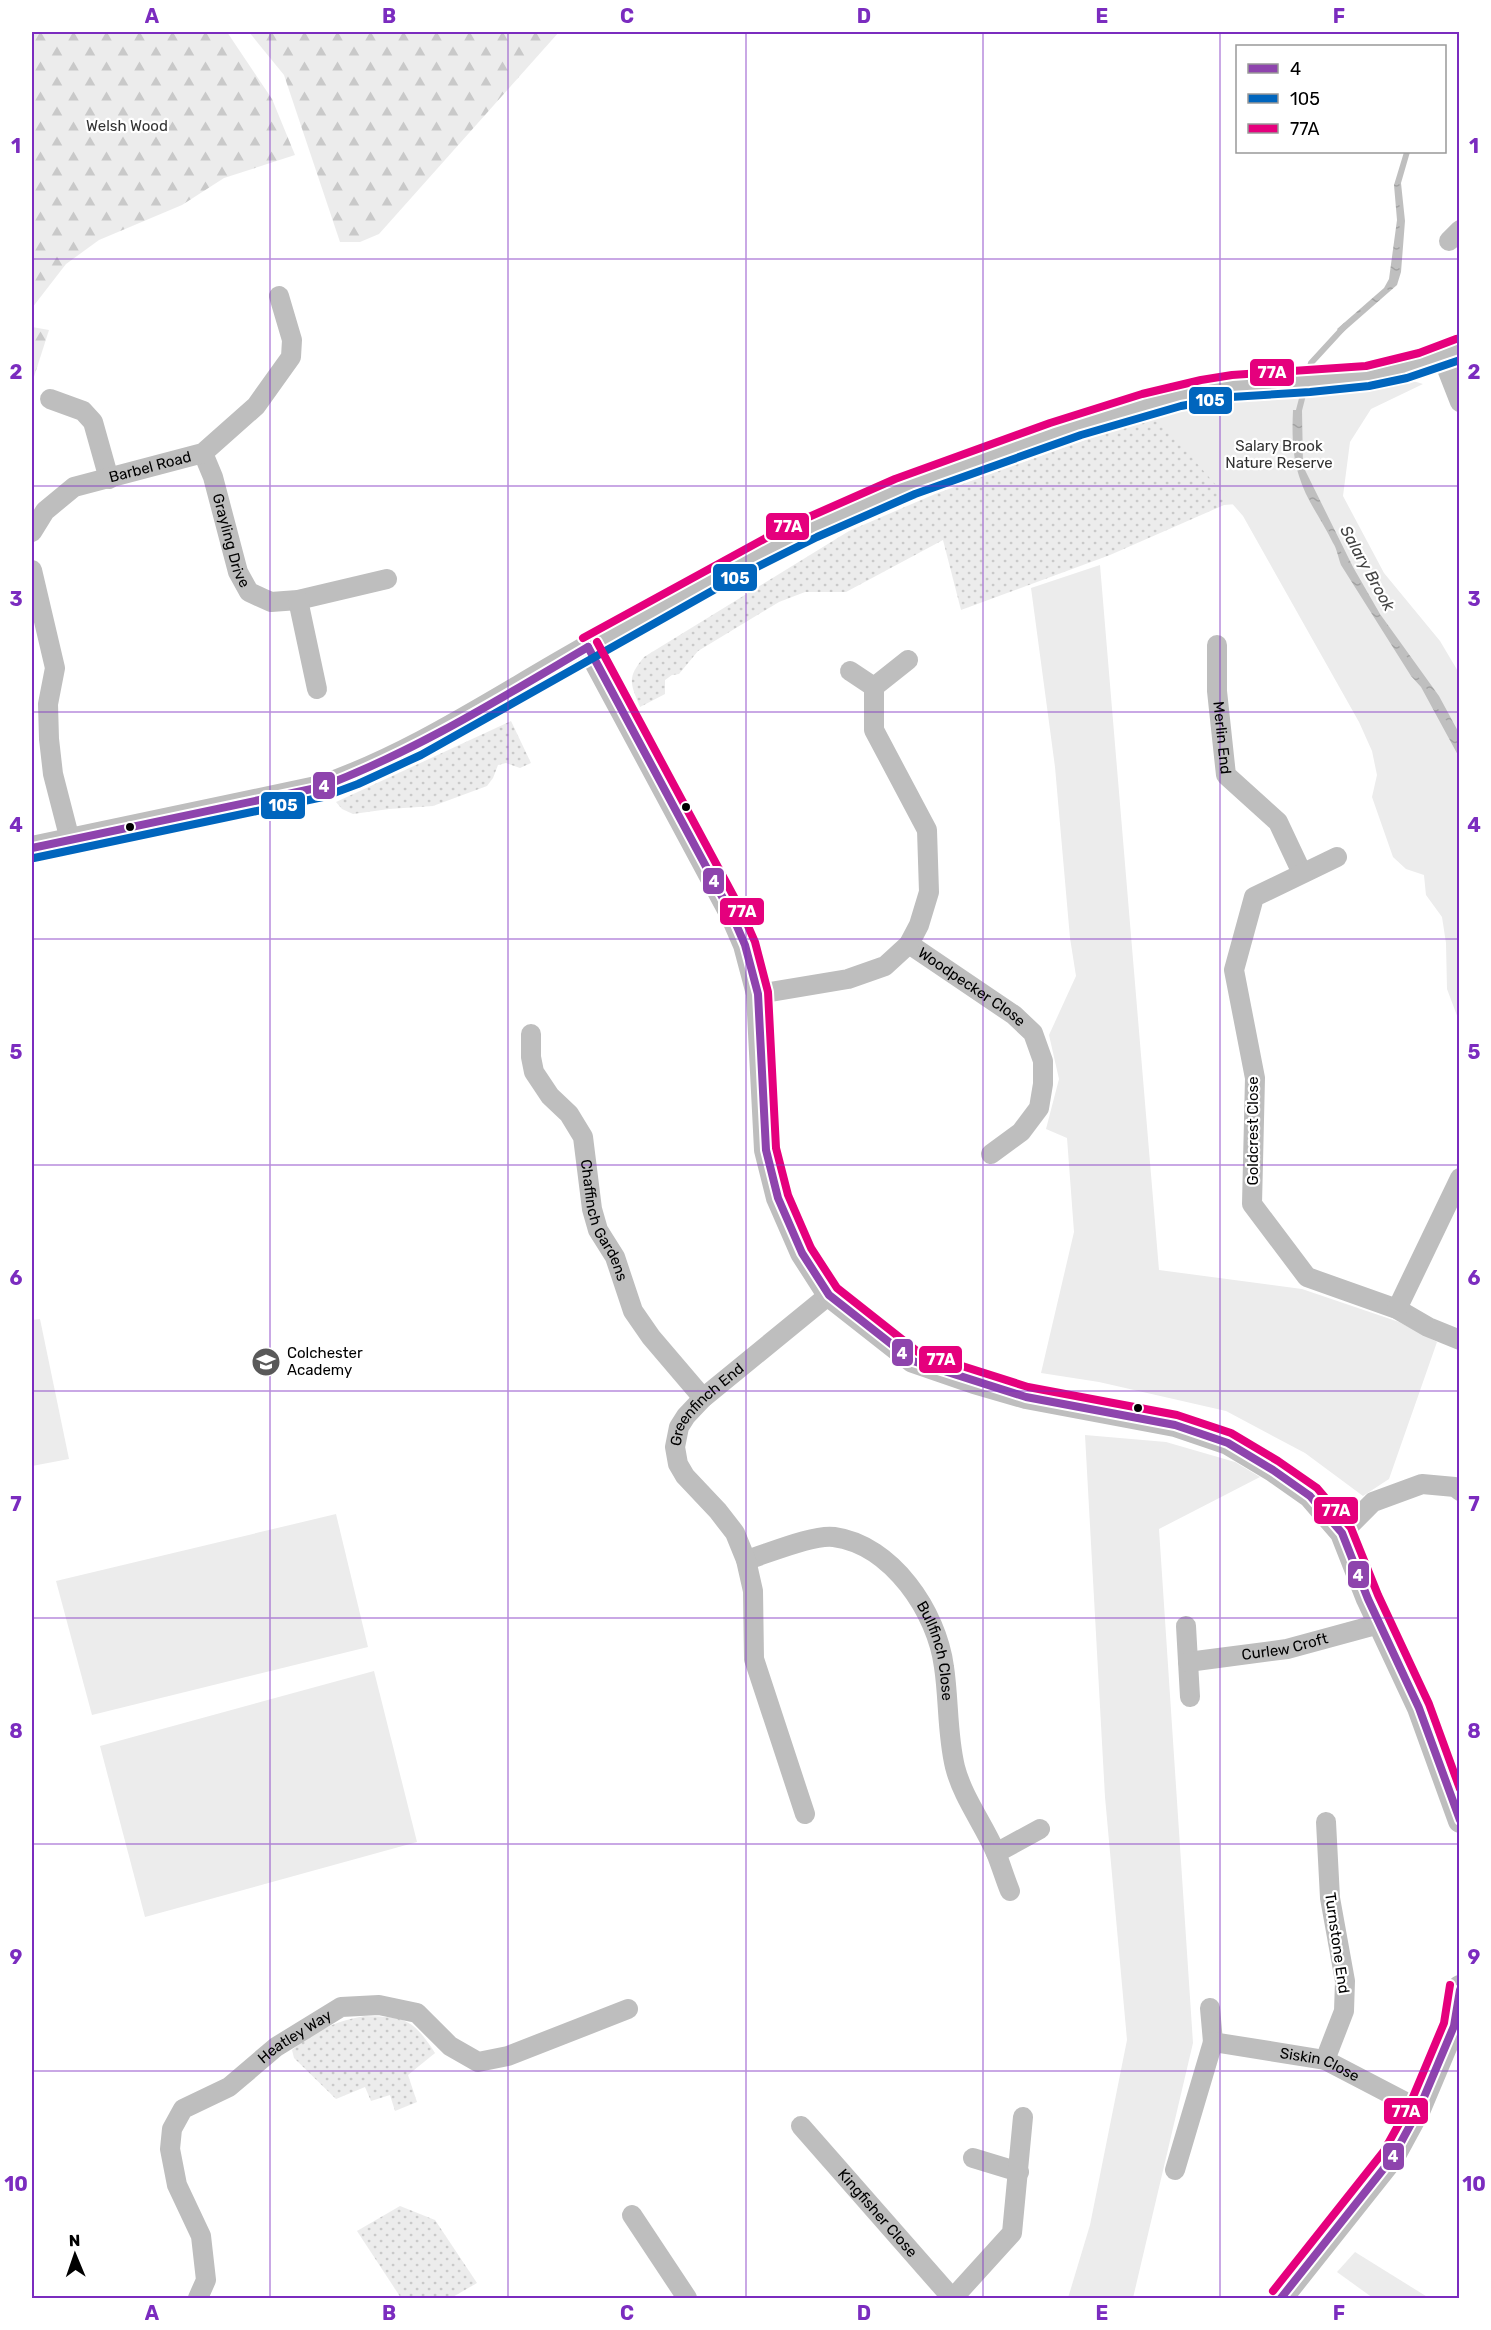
<svg xmlns="http://www.w3.org/2000/svg" width="1491" height="2330" viewBox="0 0 1491 2330" font-family="Rubik,sans-serif">
<defs>
<pattern id="grass-dots" width="8" height="8" patternUnits="userSpaceOnUse" patternTransform="scale(1.5)"><rect width="8" height="8" fill="#ececec"/><path d="M2 2h.1M6 6h.1" fill="none" stroke="#c9c9c9" stroke-width="1.8" stroke-linecap="round"/></pattern>
<pattern id="forest-firs" width="22" height="20" patternUnits="userSpaceOnUse" patternTransform="scale(1.5)"><rect width="22" height="20" fill="#ececec"/><path d="M5 1l3.5 6h-7zM16 11l3.5 6h-7z" fill="#c9c9c9"/></pattern>
<pattern id="water-ripples" width="26" height="14" patternUnits="userSpaceOnUse" patternTransform="scale(1.5)"><rect width="26" height="14" fill="#bfbfbf"/><path d="M2 4q2-2 4 0t4 0M15 11q2-2 4 0t4 0" fill="none" stroke="#a2a2a2"/></pattern>
</defs>
<rect width="100%" height="100%" fill="#fff"/>
<!-- grass -->
<g fill="url(#grass-dots)">
<path d="M1287,395l-38,108 -25,2 -114,50 -149,55 -18,-70 -97,52h-41l-26,10 -81,49 -19,23 -7,1 -7,5v14l-25,13c-10,-25 -13,-29 4,-50l205,-126 86,-37 150,-54 68,-21z"/>
<polygon points="511,721 531,763 520,768 506,763 498,765 493,778 487,786 433,806 389,809 353,814 342,809 336,802"/>
<path d="M365,2016c41,1 48,3 70,37l-27,22 9,27 -22,9 -5,-16 -19,6 -6,-14 -29,12 -42,-41 -2,-8c20,-18 46,-30 73,-34z"/>
<polygon points="400,2206 435,2220 477,2283 451,2298 401,2298 357,2231"/>
</g>
<!-- forest -->
<g fill="url(#forest-firs)">
<polygon points="32,32 227,32 272,99 295,155 224,178 182,205 99,240 66,264 32,308"/>
<polygon points="249,32 559,32 379,234 360,242 340,242 284,75"/>
<polygon points="32,327 49,330 32,383"/>
</g>
<!-- park -->
<g fill="#ececec">
<polygon points="1413,381 1423,384 1371,409 1350,442 1343,496 1384,573 1440,641 1459,673 1459,1021 1447,989 1446,943 1442,917 1426,895 1424,875 1406,869 1393,857 1372,797 1377,775 1372,751 1359,722 1243,516 1145,404"/>
<polygon points="1100,565 1159,1270 1302,1289 1399,1322 1437,1342 1389,1479 1363,1496 1305,1453 1226,1411 1099,1382 1041,1373 1074,1232 1067,1138 1046,1129 1059,1079 1049,1035 1076,976 1070,938 1055,767 1031,588"/>
<polygon points="40,1319 69,1459 32,1466 32,1320"/>
<polygon points="1085,1435 1166,1442 1235,1462 1260,1477 1159,1529 1193,2043 1133,2298 1068,2298 1090,2225 1127,2040 1105,1797"/>
<polygon points="336,1514 368,1647 92,1715 56,1581"/>
<polygon points="374,1671 417,1842 145,1917 100,1746"/>
<polygon points="1355,2252 1429,2298 1373,2298 1337,2272"/>
</g>
<!-- water -->
<g fill="url(#water-ripples)">
<polygon points="1404,152 1410,152 1401,183 1405,221 1401,272 1397,285 1341,334 1337,329 1384,288 1389,279 1397,220 1394,185"/>
<path d="M1293,410h9l1,56 50,101 27,47 59,82 20,37v24l-38,-70 -10,-11 -70,-111c-3,-8 -4,-16 -8,-22 -11,-23 -27,-43 -34,-67 -7,-22 -7,-44 -6,-66z"/>
</g>
<g fill="none" stroke-linecap="round" stroke-linejoin="round">
<!-- stream -->
<g stroke="#bfbfbf" stroke-width="6">
<polyline points="1307,377 1311,363 1345,326"/>
<polyline points="1297,418 1305,387"/>
</g>
<!-- minor -->
<g stroke="#bebebe" stroke-width="20">
<polyline points="1449,241 1460,230"/>
<polyline points="1442,356 1460,402"/>
<polyline points="50,399 83,411 93,422 109,479"/>
<path id="s1" d="M203,453l10,24 25,95 11,20 22,10 27,-2 89,-21"/>
<path id="s2" d="M32,532l13,-21 29,-24 129,-34 53,-47 35,-49 1,-17 -13,-44"/>
<polyline points="32,570 55,668 48,704 49,739 53,774 70,840"/>
<polyline points="298,600 317,689"/>
<path id="s3" d="M1217,645v46l9,84 52,47 24,51"/>
<polyline points="850,671 874,687"/>
<polyline points="1337,857 1254,897 1234,970 1255,1078 1252,1204 1307,1277 1397,1309 1428,1327 1460,1340"/>
<path id="s4" d="M909,944l105,71 19,18 10,28v23l-4,24 -18,24 -30,22"/>
<polyline points="758,994 848,979 885,966 909,944 919,925 929,892 927,830 874,730 874,687 908,660"/>
<path id="s5" d="M531,1034v23l3,15 16,24 19,18 14,23 9,72 6,21 17,27 18,54 18,26 52,61"/>
<polyline points="1397,1309 1460,1178"/>
<polyline points="1342,1533 1373,1502 1422,1484 1455,1487 1460,1491"/>
<path id="s6" d="M746,1560c21,-6 68,-26 88,-23 58,8 103,75 110,130 5,33 3,67 11,100 8,31 28,56 41,86 5,12 9,26 14,38"/>
<polyline points="1186,1626 1190,1697"/>
<path id="s7" d="M1188,1662l99,-13 92,-25"/>
<path id="s8" d="M805,1814l-51,-155 -1,-68 -7,-31 -11,-27 -17,-22 -33,-35 -7,-12 -3,-17 4,-20 7,-11 17,-18 126,-103"/>
<polyline points="996,1853 1040,1829"/>
<polyline points="1210,2008 1213,2042"/>
<polyline points="1325,2060 1344,2011 1345,1981 1330,1898 1326,1822"/>
<path id="s9" d="M801,2126l151,172"/>
<polyline points="973,2158 1019,2172"/>
<path id="s10" d="M1175,2170l38,-128 112,18 94,49"/>
<polyline points="632,2215 687,2298"/>
<path id="s11" d="M198,2298l8,-18 -5,-44 -24,-51 -7,-36 2,-20 11,-20 46,-22 47,-40 65,-40 38,-2 38,8 33,33 28,16 30,-6 120,-47"/>
<polyline points="953,2298 1012,2233 1023,2117"/>
</g>
<!-- tertiary -->
<g stroke="#bebebe" stroke-width="24">
<polyline points="588,647 732,915 745,945 758,994 766,1150 778,1198 802,1253 829,1295 913,1361 974,1382 1026,1397 1175,1425 1228,1443 1273,1470 1310,1496 1342,1533 1368,1599 1419,1708 1460,1821"/>
<path d="M32,848l289,-61c87,-30 166,-82 246,-128 108,-62 216,-122 331,-170 34,-14 70,-25 105,-38 66,-23 132,-47 201,-61 35,-7 70,-6 105,-8 53,-4 102,-12 151,-33"/>
<polyline points="1281,2298 1393,2157 1419,2109 1454,2026 1460,1987"/>
</g>
<!-- bus-1 casing -->
<g stroke="#fff" stroke-width="12">
<g id="bus-1">
<polyline points="588,647 732,915 745,945 758,994 766,1150 778,1198 802,1253 829,1295 913,1361 1026,1397 1175,1425 1228,1443 1273,1470 1310,1496 1342,1533 1368,1599 1419,1708 1460,1820"/>
<path d="M32,848l289,-61c95,-36 180,-89 267,-140"/>
<polyline points="1281,2298 1393,2157 1419,2109 1454,2026 1460,1990"/>
</g>
</g>
<!-- bus-2 casing -->
<g stroke="#fff" stroke-width="12">
<polyline id="bus-2" points="34,858 323,797 358,784 421,755 735,578 817,537 915,494 1081,435 1181,406 1231,397 1310,392 1369,386 1407,378 1460,360"/>
</g>
<!-- bus-3 casing -->
<g stroke="#fff" stroke-width="12">
<g id="bus-3">
<polyline points="583,638 786,527 895,479 1050,423 1142,394 1201,380 1232,375 1366,366 1419,353 1456,339"/>
<polyline points="597,642 741,910 755,942 768,992 776,1148 788,1195 811,1248 837,1288 918,1352 1028,1387 1177,1415 1231,1433 1278,1461 1317,1488 1351,1528 1378,1595 1429,1704 1460,1789"/>
<polyline points="1273,2291 1384,2151 1410,2104 1444,2023 1450,1985"/>
</g>
</g>
<!-- bus-1 -->
<use href="#bus-1" stroke="#8e44ad" stroke-width="8"/>
<!-- bus-2 -->
<use href="#bus-2" stroke="#0065bd" stroke-width="8"/>
<!-- bus-3 -->
<use href="#bus-3" stroke="#e5007d" stroke-width="8"/>
</g>
<!-- grid -->
<path fill="none" stroke="#7b2cbf" stroke-width="1.5" stroke-opacity="0.55" d="M270,32v2266M508,32v2266M746,32v2266M983,32v2266M1220,32v2266M32,259h1428M32,486h1428M32,712h1428M32,939h1428M32,1165h1428M32,1391h1428M32,1618h1428M32,1844h1428M32,2071h1428"/>
<!-- icons -->
<defs>
<g id="school-disc" transform="scale(1.5)"><circle r="9.5" fill="#595959" stroke="#fff"/><path d="M0-5L7-2L0 1L-7-2ZM-4 1L0 2.5L4 1V4Q0 6-4 4Z" fill="#fff"/></g>
</defs>
<g fill-rule="evenodd">
<use href="#school-disc" x="266" y="1362"/>
</g>
<!-- markers -->
<g fill="#000" stroke="#fff" stroke-width="2">
<circle cx="686" cy="807" r="5"/>
<circle cx="130" cy="827" r="5"/>
<circle cx="1138" cy="1408" r="5"/>
</g>
<g text-anchor="middle" stroke-width="4.5" stroke-linejoin="round" paint-order="stroke">
<!-- park labels -->
<g font-size="15" fill="#333" stroke="#fff">
<text x="127" y="131">Welsh Wood</text>
<text x="1279" y="451">Salary Brook<tspan x="1279" dy="17">Nature Reserve</tspan></text>
</g>
<!-- street labels -->
<g font-size="15" fill="#000" stroke="#fff">
<text dy="5" stroke="none"><textPath href="#s2" startOffset="141">Barbel Road</textPath></text>
<text dy="5" stroke="none"><textPath href="#s1" startOffset="92">Grayling Drive</textPath></text>
<text dy="5" stroke="none"><textPath href="#s3" startOffset="93">Merlin End</textPath></text>
<text dy="5" stroke="none"><textPath href="#s4" startOffset="76">Woodpecker Close</textPath></text>
<text transform="translate(1253 1131) rotate(-90)" y="5">Goldcrest Close</text>
<text dy="5" stroke="none"><textPath href="#s5" startOffset="207">Chaffinch Gardens</textPath></text>
<text dy="5" stroke="none"><textPath href="#s8" startOffset="454">Greenfinch End</textPath></text>
<text dy="5" stroke="none"><textPath href="#s7" startOffset="98">Curlew Croft</textPath></text>
<text dy="5" stroke="none"><textPath href="#s6" startOffset="255">Bullfinch Close</textPath></text>
<text transform="translate(1337 1943) rotate(82)" y="5">Turnstone End</text>
<text dy="5" stroke="none"><textPath href="#s11" startOffset="334">Heatley Way</textPath></text>
<text dy="5" stroke="none"><textPath href="#s10" startOffset="243">Siskin Close</textPath></text>
<text dy="5" stroke="none"><textPath href="#s9" startOffset="116">Kingfisher Close</textPath></text>
</g>
<!-- poi labels -->
<g font-size="15" fill="#000" stroke="#fff" text-anchor="start">
<text x="287" y="1358">Colchester<tspan x="287" dy="17">Academy</tspan></text>
</g>
<!-- water labels -->
<g font-size="16" font-style="italic" fill="#444" stroke="#fff">
<text transform="translate(1368 568) rotate(61)" y="6">Salary Brook</text>
</g>
</g>
<g stroke="#fff" stroke-width="2">
<rect x="1249" y="358" width="46" height="29" rx="6" fill="#e5007d"/>
<rect x="1188" y="386" width="45" height="29" rx="6" fill="#0065bd"/>
<rect x="765" y="512" width="45" height="29" rx="6" fill="#e5007d"/>
<rect x="712" y="563" width="46" height="29" rx="6" fill="#0065bd"/>
<rect x="312" y="771" width="24" height="29" rx="6" fill="#8e44ad"/>
<rect x="260" y="791" width="46" height="29" rx="6" fill="#0065bd"/>
<rect x="702" y="867" width="23" height="28" rx="6" fill="#8e44ad"/>
<rect x="719" y="897" width="46" height="29" rx="6" fill="#e5007d"/>
<rect x="891" y="1338" width="23" height="29" rx="6" fill="#8e44ad"/>
<rect x="918" y="1345" width="45" height="29" rx="6" fill="#e5007d"/>
<rect x="1313" y="1496" width="46" height="29" rx="6" fill="#e5007d"/>
<rect x="1347" y="1560" width="23" height="29" rx="6" fill="#8e44ad"/>
<rect x="1383" y="2097" width="46" height="28" rx="6" fill="#e5007d"/>
<rect x="1382" y="2142" width="23" height="29" rx="6" fill="#8e44ad"/>
</g>
<g font-size="16" text-anchor="middle" font-weight="bold" fill="#fff">
<text x="1272" y="378">77A</text>
<text x="1210" y="406">105</text>
<text x="788" y="532">77A</text>
<text x="735" y="584">105</text>
<text x="324" y="792">4</text>
<text x="283" y="811">105</text>
<text x="714" y="887">4</text>
<text x="742" y="917">77A</text>
<text x="902" y="1359">4</text>
<text x="941" y="1365">77A</text>
<text x="1336" y="1516">77A</text>
<text x="1358" y="1581">4</text>
<text x="1406" y="2117">77A</text>
<text x="1393" y="2162">4</text>
</g>
<!-- border -->
<rect width="1491" height="2330" fill="none" stroke="#ffffff" stroke-width="66"/>
<!-- legend -->
<rect x="1236" y="45" width="210" height="108" fill="#ffffff" stroke="#999999" stroke-width="1.5"/>
<rect x="1248" y="64" width="30" height="9" fill="#8e44ad" stroke="#999999" stroke-width="1.5"/>
<text x="1290" y="75" font-size="18" fill="#000000">4</text>
<rect x="1248" y="94" width="30" height="9" fill="#0065bd" stroke="#999999" stroke-width="1.5"/>
<text x="1290" y="105" font-size="18" fill="#000000">105</text>
<rect x="1248" y="124" width="30" height="9" fill="#e5007d" stroke="#999999" stroke-width="1.5"/>
<text x="1290" y="135" font-size="18" fill="#000000">77A</text>
<!-- north arrow -->
<g transform="translate(75 2255) rotate(358)" stroke="#ffffff" stroke-width="4.5" paint-order="stroke">
<path d="M0-4.5L10 22L0 15L-10 22Z" fill="#000000"/>
<text y="-9" font-size="16" font-weight="bold" text-anchor="middle" fill="#000000">N</text>
</g>
<rect x="33" y="33" width="1425" height="2264" fill="none" stroke="#7b2cbf" stroke-width="2"/>
<g font-size="20" text-anchor="middle" font-weight="bold" fill="#7b2cbf">
<text x="152" y="23">A</text>
<text x="389" y="23">B</text>
<text x="627" y="23">C</text>
<text x="864" y="23">D</text>
<text x="1102" y="23">E</text>
<text x="1339" y="23">F</text>
<text x="16" y="153">1</text>
<text x="1474" y="153">1</text>
<text x="16" y="379">2</text>
<text x="1474" y="379">2</text>
<text x="16" y="606">3</text>
<text x="1474" y="606">3</text>
<text x="16" y="832">4</text>
<text x="1474" y="832">4</text>
<text x="16" y="1059">5</text>
<text x="1474" y="1059">5</text>
<text x="16" y="1285">6</text>
<text x="1474" y="1285">6</text>
<text x="16" y="1511">7</text>
<text x="1474" y="1511">7</text>
<text x="16" y="1738">8</text>
<text x="1474" y="1738">8</text>
<text x="16" y="1964">9</text>
<text x="1474" y="1964">9</text>
<text x="16" y="2191">10</text>
<text x="1474" y="2191">10</text>
<text x="152" y="2320">A</text>
<text x="389" y="2320">B</text>
<text x="627" y="2320">C</text>
<text x="864" y="2320">D</text>
<text x="1102" y="2320">E</text>
<text x="1339" y="2320">F</text>
</g>
</svg>
